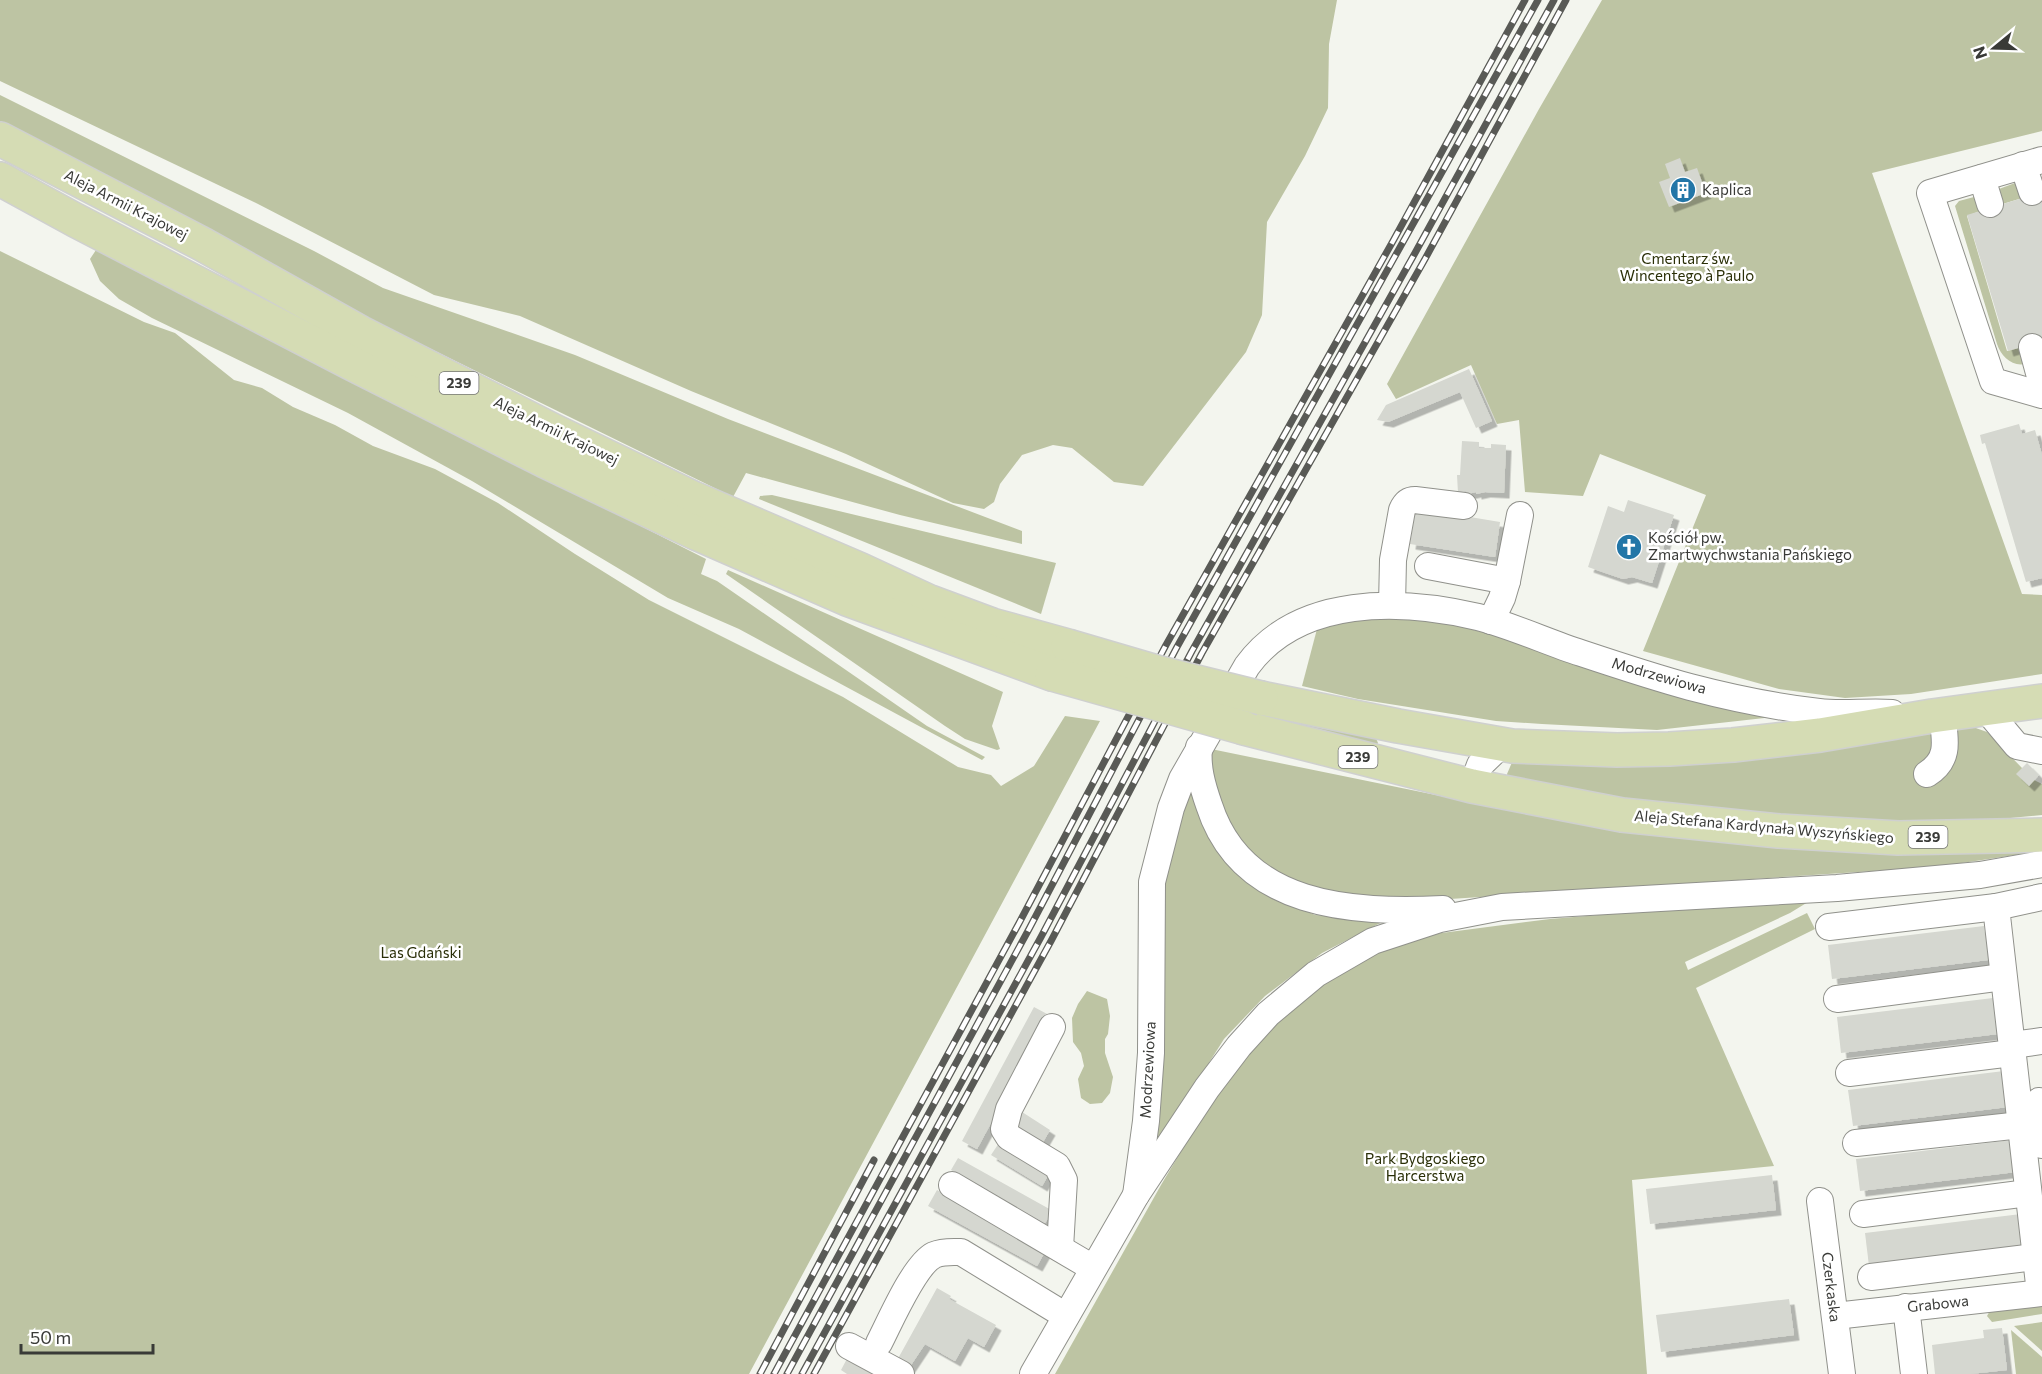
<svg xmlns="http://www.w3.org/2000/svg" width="2042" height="1374" viewBox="0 0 2042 1374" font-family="Commissioner,sans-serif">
<defs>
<filter id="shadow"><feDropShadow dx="5.5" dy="5.5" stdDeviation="0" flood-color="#0004"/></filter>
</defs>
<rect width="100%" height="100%" fill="#f3f5ee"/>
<!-- green -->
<g fill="#bdc4a3">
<polygon points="0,0 1337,0 1329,44 1328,108 1305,156 1267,222 1262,315 1246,352 1143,486 1114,482 1072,448 1053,445 1022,455 1000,484 994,502 984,509 953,503 846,454 691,391 520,316 434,295 258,204 0,81"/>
<polygon points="1602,0 2042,0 2042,131 1872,173 2022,594 2042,595 2042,674 1911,694 1845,698 1779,689 1643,651 1706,495 1600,454 1583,496 1525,492 1519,420 1497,424 1471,365 1396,399 1387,384 1539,109"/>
<polygon points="0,95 314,251 383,288 575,355 728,419 1022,531 1022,544 900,515 746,473 733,497 384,326 0,128"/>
<polygon points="2015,183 2029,196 1996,206 1999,189"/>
<path d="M1974,197h2l7,13 -16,6 40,135 18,-5v18c-13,3 -24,-8 -28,-20l-42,-138 4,-5z"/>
<polygon points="96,250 706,559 701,574 717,581 927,726 985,757 982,760 739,629 668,598 472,481 348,413 152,318 119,299 100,281 90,259"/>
<polygon points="0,251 144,322 175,333 234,380 262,388 293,407 335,425 373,446 435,469 498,503 575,554 649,600 843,697 958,767 991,775 1001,786 1034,766 1065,716 1100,721 749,1374 0,1374"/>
<polygon points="772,495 1056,563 1041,614 759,499 760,496"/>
<polygon points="728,570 1003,692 992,726 1000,749 997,750 965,739 945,726 726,574"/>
<polygon points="1372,616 1433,619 1790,715 1657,730 1542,724 1496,721 1358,699 1302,686 1317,629"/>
<polygon points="1282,719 1375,736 1378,743 1375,749 1282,722"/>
<polygon points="1973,727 1987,732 2022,768 2029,786 2034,780 2042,784 2042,815 1937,825 1666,808 1509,782 1507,774 1513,760"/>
<polygon points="1211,749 1519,812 1727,838 2042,851 1935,867 1374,904 1305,891 1242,849 1219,802 1212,772"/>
<polygon points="1193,781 1263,892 1315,915 1386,920 1322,953 1265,996 1224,1039 1148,1159 1163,893 1169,848"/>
<polygon points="1805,898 1808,902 1790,913 1685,962 1688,970 1807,913 1815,929 1696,988 1774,1166 1632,1180 1647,1374 1055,1374 1161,1185 1214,1096 1271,1027 1319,986 1368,955 1434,934 1550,919"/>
<polygon points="1087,991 1107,999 1110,1016 1108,1034 1105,1039 1105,1053 1113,1077 1110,1093 1102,1103 1090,1104 1081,1098 1078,1079 1084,1066 1081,1053 1073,1042 1072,1018 1078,1004"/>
<polygon points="2042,1302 2042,1314 1992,1322 1987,1316 1991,1309"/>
<polygon points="2042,1322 2042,1351 2014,1326"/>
<polygon points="2011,1330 2042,1357 2042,1374 2016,1374"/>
</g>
<!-- building -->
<g fill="#d5d7d0" filter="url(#shadow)">
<polygon points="1680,158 1685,172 1697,168 1706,193 1669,207 1659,182 1670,178 1665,164"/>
<polygon points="2042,192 2042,341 2008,351 1967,215"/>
<polygon points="1469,369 1492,421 1476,428 1460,392 1388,422 1377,420 1386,405"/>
<polygon points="2019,424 2022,434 2035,430 2042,455 2042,578 2026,582 1985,443 1982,444 1980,435"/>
<polygon points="1462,441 1479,442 1479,448 1491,448 1491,444 1506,445 1504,493 1485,492 1476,494 1476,492 1467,494 1466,491 1458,493 1457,475 1460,475"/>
<polygon points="1628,500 1674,515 1652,583 1632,577 1623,579 1588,567 1608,506 1624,512"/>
<polygon points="1416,508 1500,522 1495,557 1410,544"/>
<polygon points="2027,763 2039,775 2029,786 2016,774"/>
<polygon points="1984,926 1988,960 1832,979 1828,945"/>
<polygon points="1993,998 1998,1034 1841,1053 1837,1017"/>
<polygon points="1034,1007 1049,1015 977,1149 962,1141"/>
<polygon points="2004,1071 2008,1107 1853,1126 1848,1090"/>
<polygon points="1019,1110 1050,1130 1043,1142 1011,1122"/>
<polygon points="2012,1140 2016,1172 1860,1191 1856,1159"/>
<polygon points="999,1143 1049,1174 1042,1186 991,1155"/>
<polygon points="958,1158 1053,1211 1045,1223 951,1170"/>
<polygon points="1772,1175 1776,1210 1650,1224 1646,1189"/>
<polygon points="937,1190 1046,1250 1037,1266 928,1206"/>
<polygon points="2021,1214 2025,1247 1869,1266 1865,1233"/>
<polygon points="937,1288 951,1296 949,1299 996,1325 984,1347 968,1338 955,1361 925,1344 907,1371 895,1364"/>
<polygon points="1789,1299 1794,1335 1661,1352 1656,1315"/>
<polygon points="2002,1328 2007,1370 1970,1374 1935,1374 1932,1345 1984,1338 1983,1330"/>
<polygon points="849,1355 882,1374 847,1374 841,1370"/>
</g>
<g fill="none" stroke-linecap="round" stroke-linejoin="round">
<!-- minor casing -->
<g stroke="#90918b" stroke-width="28">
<g id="minor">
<polyline points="2042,160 1930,193 1993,381 2042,395"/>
<polyline points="2023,165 2032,192"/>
<polyline points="1982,178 1990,204"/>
<polyline points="2032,347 2042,384"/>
<polyline points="1428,566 1507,581 1502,598 1491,621"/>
<polyline points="1507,581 1520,515"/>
<path d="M1392,605l1,-45 9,-50c3,-7 6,-10 13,-10l49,6"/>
<polyline points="1986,709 2017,746 2042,751"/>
<path d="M1199,747c-2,20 3,38 10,58 33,103 143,108 234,104"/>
<path d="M1927,774c24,-15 18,-35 15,-60"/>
<polyline points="1472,786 1480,765 1502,744"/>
<polyline points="1829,927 1996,907"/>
<polyline points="1837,999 2003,977"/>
<polyline points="1052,1027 1009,1109 1004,1129 1009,1137 1057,1166 1064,1180 1060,1248"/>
<polyline points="2012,1045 2042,1041"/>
<polyline points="1849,1073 2012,1053"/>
<polyline points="2039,1101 2042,1145"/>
<polyline points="1856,1143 2021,1125"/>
<polyline points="952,1185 1093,1268"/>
<path d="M1136,1195l10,-74 5,-68 1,-171 19,-74 11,-29 65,-113c52,-71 154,-67 231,-49 35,9 69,25 103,36 36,12 72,24 109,34 42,11 86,20 129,25 24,3 49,-1 73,1"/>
<polyline points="1820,1201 1842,1374"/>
<polyline points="1863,1214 2028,1193"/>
<polyline points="1871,1277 2035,1257"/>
<polyline points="2040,1293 1996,907 2042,897"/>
<polyline points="1906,1307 1914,1374"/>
<polyline points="1835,1316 2042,1293"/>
<path d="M879,1343c11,-21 35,-78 55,-88 9,-4 18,-3 27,-3l105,64"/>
<polyline points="849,1346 901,1374"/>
<polyline points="1033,1374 1136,1195 1207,1088 1239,1046 1268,1014 1316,974 1373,941 1440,919 1502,907 1837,888 1980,875 2042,864"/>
</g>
</g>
<!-- major casing -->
<g stroke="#cfd0cf" stroke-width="36">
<g id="major">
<polyline points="0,139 202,244 361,333 554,431 693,498 861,570 930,602 992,625 1068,646"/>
<polyline points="0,179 75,220 351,363 545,461 698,534 847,599 1052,674"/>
<polyline points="1261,698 1398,726 1512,746 1617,750 1669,749 1733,745 1820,735 1932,716 2042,701"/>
<polyline points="1244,728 1472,786 1622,815 1779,831 1898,838 2042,835"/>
</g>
</g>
<!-- minor -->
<use href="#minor" stroke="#fff" stroke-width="26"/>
<!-- major -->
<use href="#major" stroke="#d5dcb4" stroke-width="33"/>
<!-- rail casing -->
<g stroke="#595a56" stroke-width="7">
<g id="rail">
<polyline points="760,1374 874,1160"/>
<polyline points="774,1374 1018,925 1166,645 1393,241 1525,0"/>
<polyline points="787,1374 1029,929 1177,647 1538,0"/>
<polyline points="802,1374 1041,937 1192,651 1415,253 1554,0"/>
<polyline points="814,1374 1051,941 1202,653 1425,259 1566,0"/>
</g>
</g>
<!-- rail -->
<use href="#rail" stroke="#fff" stroke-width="4.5" stroke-dasharray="14" stroke-linecap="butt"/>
<!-- major-bridge casing -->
<g stroke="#cfd0cf" stroke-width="36" stroke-linecap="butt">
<g id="major-bridge">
<polyline points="1068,646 1160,673 1261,698"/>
<polyline points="1052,674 1244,728"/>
</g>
</g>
<!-- major-bridge -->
<use href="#major-bridge" stroke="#d5dcb4" stroke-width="33"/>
</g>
<!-- icons -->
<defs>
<g id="building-disc" transform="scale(1.35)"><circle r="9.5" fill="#2376a7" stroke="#fff"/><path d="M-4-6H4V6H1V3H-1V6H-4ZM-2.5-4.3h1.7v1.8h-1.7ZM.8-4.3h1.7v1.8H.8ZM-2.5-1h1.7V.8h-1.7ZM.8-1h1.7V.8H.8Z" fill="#fff"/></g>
<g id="church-disc" transform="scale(1.35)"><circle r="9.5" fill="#2376a7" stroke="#fff"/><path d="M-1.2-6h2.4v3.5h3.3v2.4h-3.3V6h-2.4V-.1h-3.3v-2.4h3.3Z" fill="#fff"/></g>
</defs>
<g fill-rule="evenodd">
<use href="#building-disc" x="1683" y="190"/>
<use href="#church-disc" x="1629" y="547"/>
</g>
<g text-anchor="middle" stroke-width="5" stroke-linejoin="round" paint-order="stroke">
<!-- shield labels -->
<g fill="#fff" stroke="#747573" stroke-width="1.5">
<rect x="439.5" y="372" width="39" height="22" rx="4.5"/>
<rect x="1338.5" y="746" width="39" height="22" rx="4.5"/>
<rect x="1908.5" y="826" width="39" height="22" rx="4.5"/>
</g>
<g font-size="14" font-weight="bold" fill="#393a37">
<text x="459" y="388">239</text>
<text x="1358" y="762">239</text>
<text x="1928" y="842">239</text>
</g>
<!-- poi labels -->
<g font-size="15" fill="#393a37" stroke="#fff" text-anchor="start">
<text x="1702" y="195">Kaplica</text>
<text x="1648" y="543">Kościół pw.<tspan x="1648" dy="17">Zmartwychwstania Pańskiego</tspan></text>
</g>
<!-- street labels -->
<g font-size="15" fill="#393a37" stroke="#fff">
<text transform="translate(126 205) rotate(27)" y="5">Aleja Armii Krajowej</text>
<text transform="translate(556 431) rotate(26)" y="5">Aleja Armii Krajowej</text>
<text transform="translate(1659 676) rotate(16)" y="5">Modrzewiowa</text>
<text transform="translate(1764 827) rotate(5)" y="5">Aleja Stefana Kardynała Wyszyńskiego</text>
<text transform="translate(1148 1070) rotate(-87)" y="5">Modrzewiowa</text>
<text transform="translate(1831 1287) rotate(83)" y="5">Czerkaska</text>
<text transform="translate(1938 1304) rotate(-6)" y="5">Grabowa</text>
</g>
<!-- park labels -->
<g font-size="15" fill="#2a2f07" stroke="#fff">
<text x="1687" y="264">Cmentarz św.<tspan x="1687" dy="17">Wincentego à Paulo</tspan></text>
<text x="421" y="958">Las Gdański</text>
<text x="1425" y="1164">Park Bydgoskiego<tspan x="1425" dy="17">Harcerstwa</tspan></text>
</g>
</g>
<!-- north arrow -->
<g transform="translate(1994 48) rotate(251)" stroke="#ffffff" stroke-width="4.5" paint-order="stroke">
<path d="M0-4.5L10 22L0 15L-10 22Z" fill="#393a37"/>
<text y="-9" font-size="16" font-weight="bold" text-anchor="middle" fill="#393a37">N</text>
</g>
<!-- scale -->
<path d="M21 1344v9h132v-9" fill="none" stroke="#393a37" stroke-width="3"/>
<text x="30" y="1344" font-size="18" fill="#393a37" stroke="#ffffff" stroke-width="4.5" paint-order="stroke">50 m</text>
</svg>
